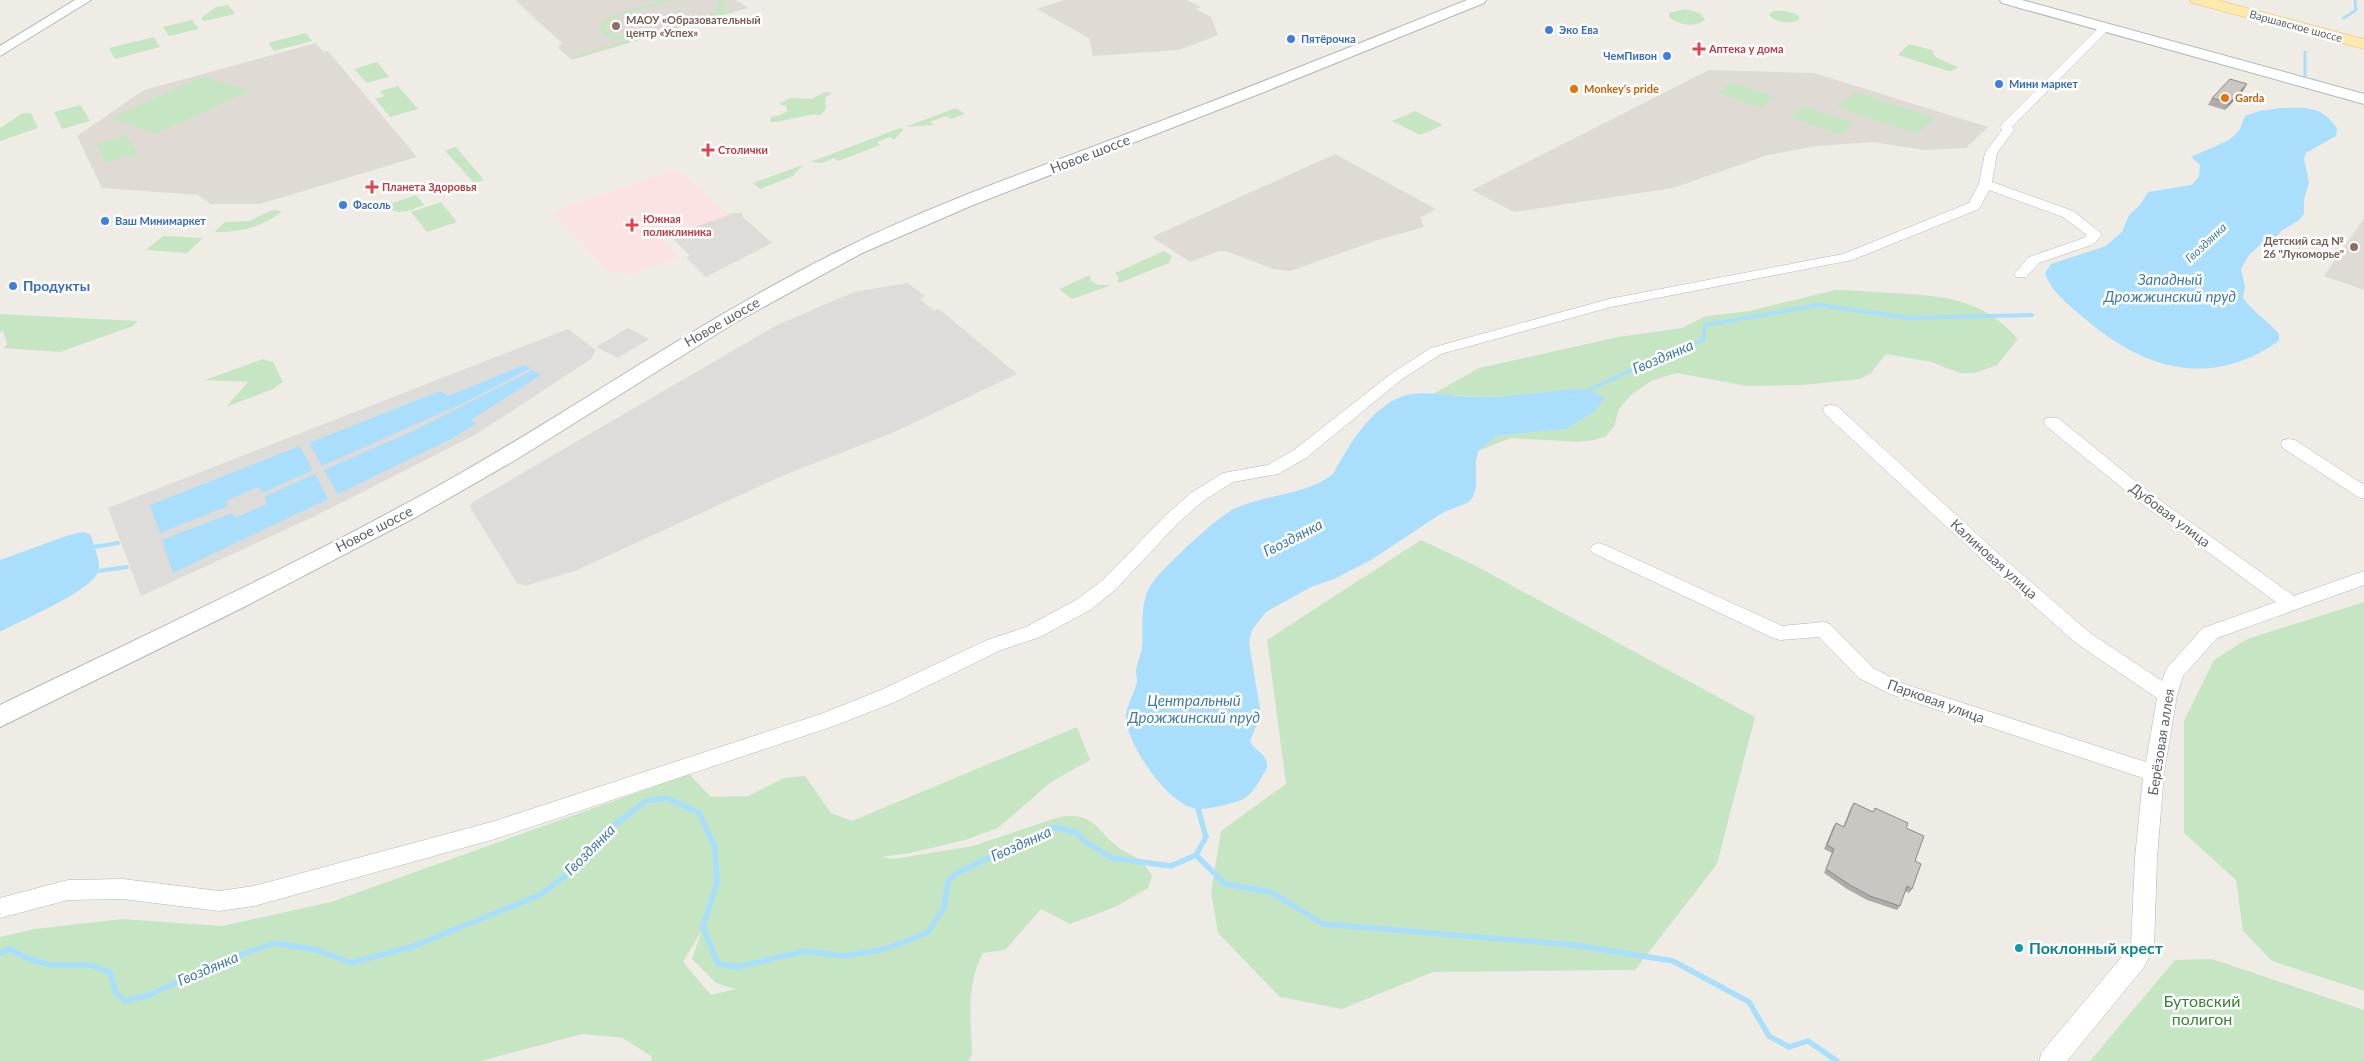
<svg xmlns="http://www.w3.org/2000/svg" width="2364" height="1061" viewBox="0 0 2364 1061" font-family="Lato,sans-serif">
<rect width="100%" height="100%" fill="#efece6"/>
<!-- industrial -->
<g fill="#dedcd8">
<polygon points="733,213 742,213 743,217 772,243 706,277 686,257 690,256 670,236"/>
<polygon points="908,283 925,296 920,299 934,311 939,309 1017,374 892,433 784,475 577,570 525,586 517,583 470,507 473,502 777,325 854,292"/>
<polygon points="628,328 649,339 618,358 596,347"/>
<polygon points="568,329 596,350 591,359 475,435 313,517 141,596 108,508"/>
</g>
<!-- education -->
<g fill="#dfdbd4">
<polygon points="515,0 736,0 748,8 572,60 558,48 562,43"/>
<polygon points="1065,0 1187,0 1201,7 1196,9 1211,17 1218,35 1179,50 1093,56 1089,38 1037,9"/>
<polygon points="316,43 323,52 328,51 417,157 260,204 211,204 198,195 102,188 77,136 144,90"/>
<polygon points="1709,70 1814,73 1988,127 1966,148 1924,150 1873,142 1817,146 1768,155 1673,188 1514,212 1472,190"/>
<polygon points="1335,154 1436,209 1420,218 1424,227 1378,240 1290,271 1273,269 1226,251 1219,251 1190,262 1152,237"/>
<polygon points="2364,218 2364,290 2324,276"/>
</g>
<!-- medical -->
<polygon fill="#fbe3e3" points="677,169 728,215 661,239 678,257 632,274 610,272 553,212"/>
<!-- green -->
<g fill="#c6e6c3" fill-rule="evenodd">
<path d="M663,0h11l-55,16 -12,7 -1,6c18,19 84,-6 105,-15l5,-3 3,-7 -3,-4h8l2,2 -4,10 10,-3 3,2 -155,46 -2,-2 48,-15 -16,-2 -10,-6v-8l14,-9z"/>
<polygon points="228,5 235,14 204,21 201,18 216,7"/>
<path d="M1685,9l15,4 5,7c-10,8 -27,5 -36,-3v-4z"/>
<path d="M1773,11h13l12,4 2,4c-9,6 -24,4 -31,-4z"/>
<polygon points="192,20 199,29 169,36 163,27"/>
<polygon points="306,33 312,41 274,51 268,43"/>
<polygon points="154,37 160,47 115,59 109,48"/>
<polygon points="1909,44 1932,50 1935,57 1958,67 1952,71 1948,71 1898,55"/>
<polygon points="377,62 389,77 367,83 354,69"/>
<polygon points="204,76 250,91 156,134 110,118"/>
<polygon points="1732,82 1775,97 1761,108 1717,93"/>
<polygon points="398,86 418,109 390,117 375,99 384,96 380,91"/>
<path d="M825,92l7,1 -7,5 1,11 -6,6c-7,-3 -40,8 -50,7l1,-5 10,-2 6,-4 -1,-5 -7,-2 11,-6 22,1z"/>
<polygon points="1855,92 1935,118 1917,134 1836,107"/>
<polygon points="81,105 90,121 62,129 54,112"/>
<polygon points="1804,106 1854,123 1841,135 1790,118"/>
<polygon points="956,108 965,114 951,119 946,116 930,122 934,125 905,127"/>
<polygon points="1415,111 1443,125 1420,135 1392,121"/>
<polygon points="23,113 31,113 38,128 0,141 0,128"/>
<polygon points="900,128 904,129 894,140 890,137 877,142 880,145 838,161 834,158 822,163 810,162"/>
<polygon points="127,135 137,154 105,163 96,144"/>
<polygon points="456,147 484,180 474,183 445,151"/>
<polygon points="803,165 793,176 760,189 753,183"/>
<path d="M416,195l8,10c-14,5 -27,13 -37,0z"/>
<polygon points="441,202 457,222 427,232 411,212"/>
<path d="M272,210l10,1c-18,16 -44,22 -68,21l11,-10 24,-1z"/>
<polygon points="163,236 203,238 187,253 146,250"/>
<polygon points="1164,251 1172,256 1169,263 1119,283 1117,281 1119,277 1115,273"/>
<polygon points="1090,275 1090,280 1098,285 1112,285 1072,299 1059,289"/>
<path d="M1835,290c19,0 38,2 58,3 51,3 89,5 125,46l-21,26 -22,8h-15l-29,-11 -45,-8 -16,20 -10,5 -57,6 -56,1 -70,-13 -26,8 -19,13 -13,15 -5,18 -8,9 -12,4 -16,2 -67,-4 -33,13 19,-15 69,-7 28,-17 -24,-23 -51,7 -41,1 -45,-3 46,-26 139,-31 64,-9 24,-12 43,-5z"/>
<polygon points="0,314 138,321 133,326 60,352 3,348 7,345 3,331 0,332"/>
<polygon points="263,359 273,362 283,382 273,389 226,407 248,382 205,380"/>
<polygon points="1421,540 1474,565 1755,717 1717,864 1635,970 1433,972 1342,1009 1280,997 1218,933 1211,892 1221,831 1286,784 1267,640"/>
<polygon points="2364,602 2364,991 2272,961 2243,931 2236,880 2184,833 2184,721 2214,660 2247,639"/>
<path d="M1077,727l13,33 -39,22 -53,46 -33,12 -55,13 -29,4 12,2 80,-13 86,-29c9,-1 19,-2 27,2 11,5 17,15 26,23 17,16 26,10 40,34l-4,12 -31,18 -47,18 -29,-15 -36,41 -22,3c-17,30 -12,67 -11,102l-4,6h-316l-1,-5 -28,-18 -41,-4 -101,27h-481v-124l35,-8 87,-10 100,7 109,-24 358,-128 22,23 37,-1 36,-18 21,-2 26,37 21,8zM702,930l-10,29 24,24 19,6 -24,6 -28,-33z"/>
<polygon points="2212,959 2364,1010 2364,1061 2090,1061 2175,960"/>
</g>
<!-- water -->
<g fill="#a9dffd">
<path d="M2280,108c26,0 40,-3 57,20l-1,8 -30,17 -2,6 5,23 -5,18v14l-6,7 -17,10 -9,11 -12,3 -11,10 -8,14 4,18 -2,11c10,14 25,23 36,36v7c-69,48 -135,29 -195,-23 -15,-13 -33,-26 -39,-45l6,-9 55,-18 16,-14 7,-17 11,-10 8,-13 44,-7 7,-9 1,-11 -9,-8 38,-17 10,-9 6,-15 14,-5z"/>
<polygon points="524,365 531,368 466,402 322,466 309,443 440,391 448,396"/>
<polygon points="533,370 541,375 471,420 477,423 453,438 338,494 324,470 413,431"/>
<path d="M1570,389l16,1 19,7 -11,15 -28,17 -69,7 -19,15 -2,10v26l-3,10 -4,5 -27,11 -71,47 -37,19 -23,8 -45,25 -14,18 -3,13 12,72 -11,26c5,11 19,13 17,27 -6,9 -12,24 -22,30 -8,5 -38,12 -48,11 -29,-4 -67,-61 -71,-88 -2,-14 9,-27 11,-40 0,-4 -1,-7 -1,-11 1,-8 5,-15 6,-22 2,-25 -4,-48 13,-69 14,-16 60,-61 79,-70 31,-15 71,-13 99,-35 17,-30 36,-65 70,-78 18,-7 55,1 76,1 31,0 60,-4 91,-8z"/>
<polygon points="300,446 313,470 262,493 258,487 226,501 228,506 160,533 150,505"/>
<polygon points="315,474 328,499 173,573 162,540 232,513 235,518 267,504 264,497"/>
<path d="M84,532l7,3c2,10 9,24 8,34 -3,21 -80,52 -99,63v-72l69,-25z"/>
</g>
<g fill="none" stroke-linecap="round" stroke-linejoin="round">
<!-- stream-far2 -->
<g stroke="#a9dffd" stroke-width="3">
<polyline points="2344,18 2356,10 2355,0"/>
<polyline points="2305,52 2305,77"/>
</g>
<!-- stream-far1 -->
<g stroke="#a9dffd" stroke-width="4">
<polyline points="1581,394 1660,356 1703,340 1705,325 1820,305 1909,318 2032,315"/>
<polyline points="94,547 118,543"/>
<polyline points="98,571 127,567"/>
</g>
<!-- stream -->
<g stroke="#a9dffd" stroke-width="5.5">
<polyline points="1196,855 1225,884 1271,892 1323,924 1574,945 1673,961 1749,1002 1769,1036 1789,1047 1808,1041 1837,1061"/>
<polyline points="0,953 10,949 24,957 50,965 90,965 110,972 116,993 125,1001 150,995 210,966 274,943 317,950 351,963 414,946 540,895 578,866 601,835 646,801 667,798 699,813 715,847 717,883 703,927 718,964 738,967 805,951 843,956 880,950 899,944 928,932 944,908 948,881 957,873 1054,827 1075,832 1087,843 1112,858 1171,866 1196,855 1206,837 1197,805"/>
</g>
<!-- minor casing -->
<g stroke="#b3b7ba" stroke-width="1">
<g id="minor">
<polygon points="2105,24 2110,27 2109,29 2012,127 2014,130 1997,153 1992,182 2073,211 2102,234 2094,244 2039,263 2026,277 2016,277 2014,274 2029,257 2084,238 2087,235 2063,217 1989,190 1979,209 1852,260 1611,307 1441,354 1402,379 1306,458 1278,474 1233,482 1203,501 1178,523 1115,590 1090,610 1040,637 1001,650 895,702 834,726 495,839 254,906 219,911 123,899 68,900 0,918 0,898 68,880 123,879 219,891 254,886 495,821 821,714 881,690 987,640 1026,627 1076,600 1103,580 1166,515 1191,493 1223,473 1268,465 1294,450 1392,373 1431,348 1609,299 1843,254 1969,203 1979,184 1985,153 2002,130 2000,127 2002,124 2101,25"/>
<polygon points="1831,405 1837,406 2001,556 2090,633 2162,681 2167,668 2203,628 2276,602 2142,504 2046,426 2044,422 2046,418 2058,418 2154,496 2294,596 2364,571 2364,585 2217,638 2183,676 2177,695 2164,773 2157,858 2154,947 2144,967 2067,1061 2039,1061 2042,1052 2131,946 2135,858 2143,778 1890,694 1859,678 1819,637 1780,640 1773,638 1593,553 1590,549 1593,545 1599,543 1605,545 1782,626 1823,622 1830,624 1873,668 1904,684 2146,762 2157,698 2076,643 1989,566 1825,414 1823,410 1825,406"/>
<polygon points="2289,439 2295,440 2364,485 2364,499 2358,497 2283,448 2281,444 2283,440"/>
</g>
</g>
<!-- tertiary casing -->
<g stroke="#b3b7ba" stroke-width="2">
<g id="tertiary">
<polygon points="75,0 91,0 0,56 0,46"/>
<path d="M1467,0h19l-2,3 -225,91 -286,111 -111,48 -126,69 -219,137 -101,58 -174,91 -242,119v-22c155,-75 312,-147 461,-232 128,-73 249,-159 382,-224 90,-45 187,-78 281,-114 115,-43 229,-89 343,-135z"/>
<polygon points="2000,0 2022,0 2364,94 2364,104 2002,3"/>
</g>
</g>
<!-- primary casing -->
<g stroke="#eeba60" stroke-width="1">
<polygon id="primary" points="2190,0 2217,0 2364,39 2364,49 2192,3"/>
</g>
<!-- minor -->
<use href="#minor" fill="#fff" fill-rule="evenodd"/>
<!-- tertiary -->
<use href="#tertiary" fill="#fff" fill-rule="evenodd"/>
<!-- primary -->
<use href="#primary" fill="#fde9ad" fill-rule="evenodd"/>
</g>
<!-- wall -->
<g fill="#aeaba8">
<polygon points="2243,91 2225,110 2208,105 2212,98"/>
<polygon points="1854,803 1873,812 1875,808 1906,828 1915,861 1912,889 1909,893 1905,891 1900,906 1897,910 1867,900 1847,889 1824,873 1832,853 1824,849 1833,827 1836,823 1843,827 1851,807"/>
</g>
<!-- shaded-wall -->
<polygon fill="#8d8b88" points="2247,84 2243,91 2225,110 2229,103"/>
<!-- building -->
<g fill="#cac7c3" stroke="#8d8b88">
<polygon points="2230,79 2247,84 2229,103 2212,98"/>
<polygon points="1854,803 1873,812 1875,808 1908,823 1906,828 1924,836 1915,861 1921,864 1912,889 1907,886 1900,906 1870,896 1850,885 1826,869 1834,849 1827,845 1836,823 1844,827"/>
</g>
<!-- markers -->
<g fill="#8d6e63" stroke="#fff" stroke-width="2">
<circle cx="616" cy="26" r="5"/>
<circle cx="2354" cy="247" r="5"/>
</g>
<g fill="#3f7fe0" stroke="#fff" stroke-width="2">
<circle cx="1549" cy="30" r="5"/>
<circle cx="1291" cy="39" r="5"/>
<circle cx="1667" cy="56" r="5"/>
<circle cx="1999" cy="84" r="5"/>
<circle cx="343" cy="205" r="5"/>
<circle cx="105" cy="221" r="5"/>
<circle cx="13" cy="286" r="5"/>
</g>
<g fill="#e0444e" stroke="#fff" stroke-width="2">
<path d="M1696.5 41.5h5v5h5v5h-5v5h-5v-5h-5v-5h5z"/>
<path d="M705.5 142.5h5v5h5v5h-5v5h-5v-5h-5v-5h5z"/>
<path d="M369.5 179.5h5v5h5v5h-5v5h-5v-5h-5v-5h5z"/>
<path d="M629.5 217.5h5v5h5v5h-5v5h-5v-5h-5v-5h5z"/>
</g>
<g fill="#e8710a" stroke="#fff" stroke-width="2">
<circle cx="1574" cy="89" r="5"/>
<circle cx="2225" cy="98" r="5"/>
</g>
<circle fill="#0f9aa8" stroke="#fff" stroke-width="2" cx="2019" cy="948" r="5"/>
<g text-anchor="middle" stroke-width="5" stroke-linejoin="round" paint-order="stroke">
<!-- far-education labels -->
<g font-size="11" font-weight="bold" fill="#785e54" stroke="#fff" text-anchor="start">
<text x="626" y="24">МАОУ «Образовательный<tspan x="626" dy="13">центр «Успех»</tspan></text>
<text x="2344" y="245" text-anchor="end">Детский сад №<tspan x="2344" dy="13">26 "Лукоморье"</tspan></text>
</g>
<!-- far-street labels -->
<g font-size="11" fill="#5d6266" stroke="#fff">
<text transform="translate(2296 26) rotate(15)" y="4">Варшавское шоссе</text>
</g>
<!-- far-shop labels -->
<g font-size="11" font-weight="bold" fill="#366cbe" stroke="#fff" text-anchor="start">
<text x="1559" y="34">Эко Ева</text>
<text x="1301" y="43">Пятёрочка</text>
<text x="1657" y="60" text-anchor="end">ЧемПивон</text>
<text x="2009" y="88">Мини маркет</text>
<text x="353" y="209">Фасоль</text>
<text x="115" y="225">Ваш Минимаркет</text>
</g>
<!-- far-health labels -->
<g font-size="11" font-weight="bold" fill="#be3a42" stroke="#fff" text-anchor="start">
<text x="1709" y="53">Аптека у дома</text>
<text x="718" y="154">Столички</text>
<text x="382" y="191">Планета Здоровья</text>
<text x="643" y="223">Южная<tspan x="643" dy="13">поликлиника</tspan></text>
</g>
<!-- far-food labels -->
<g font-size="11" font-weight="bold" fill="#c56008" stroke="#fff" text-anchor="start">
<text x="1584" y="93">Monkey’s pride</text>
<text x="2235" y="102">Garda</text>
</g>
<!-- far-water labels -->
<g font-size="12" font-style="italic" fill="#417ba7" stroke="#fff">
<text transform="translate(2206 243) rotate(-43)" y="4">Гвоздянка</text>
</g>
<!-- street labels -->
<g font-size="14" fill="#5d6266" stroke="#fff">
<text transform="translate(1090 154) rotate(-21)" y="5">Новое шоссе</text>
<text transform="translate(722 322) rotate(-30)" y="5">Новое шоссе</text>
<text transform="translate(2170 515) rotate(37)" y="5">Дубовая улица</text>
<text transform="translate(374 529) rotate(-27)" y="5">Новое шоссе</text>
<text transform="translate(1994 559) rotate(42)" y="5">Калиновая улица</text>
<text transform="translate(1936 701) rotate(20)" y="5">Парковая улица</text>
<text transform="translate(2161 742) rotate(-81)" y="5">Берёзовая аллея</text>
</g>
<!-- shop labels -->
<g font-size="14" font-weight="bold" fill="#366cbe" stroke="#fff" text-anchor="start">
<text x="23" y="291">Продукты</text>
</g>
<!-- water labels -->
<g font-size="15" font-style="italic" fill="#417ba7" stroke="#fff">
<text x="2170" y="285">Западный<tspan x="2170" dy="17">Дрожжинский пруд</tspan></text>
<text transform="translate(1663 357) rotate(-23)" y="5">Гвоздянка</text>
<text transform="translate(1293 538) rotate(-27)" y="5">Гвоздянка</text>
<text x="1194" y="706">Центральный<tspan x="1194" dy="17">Дрожжинский пруд</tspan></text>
<text transform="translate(1021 844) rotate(-24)" y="5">Гвоздянка</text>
<text transform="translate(590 850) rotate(-45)" y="5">Гвоздянка</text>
<text transform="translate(208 969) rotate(-23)" y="5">Гвоздянка</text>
</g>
<!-- near-culture labels -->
<g font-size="16" font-weight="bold" fill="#0d838f" stroke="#fff" text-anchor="start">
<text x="2029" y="954">Поклонный крест</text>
</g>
<!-- near-park labels -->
<g font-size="16" fill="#3a8337" stroke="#fff">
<text x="2202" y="1007">Бутовский<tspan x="2202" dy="18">полигон</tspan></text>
</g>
</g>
</svg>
